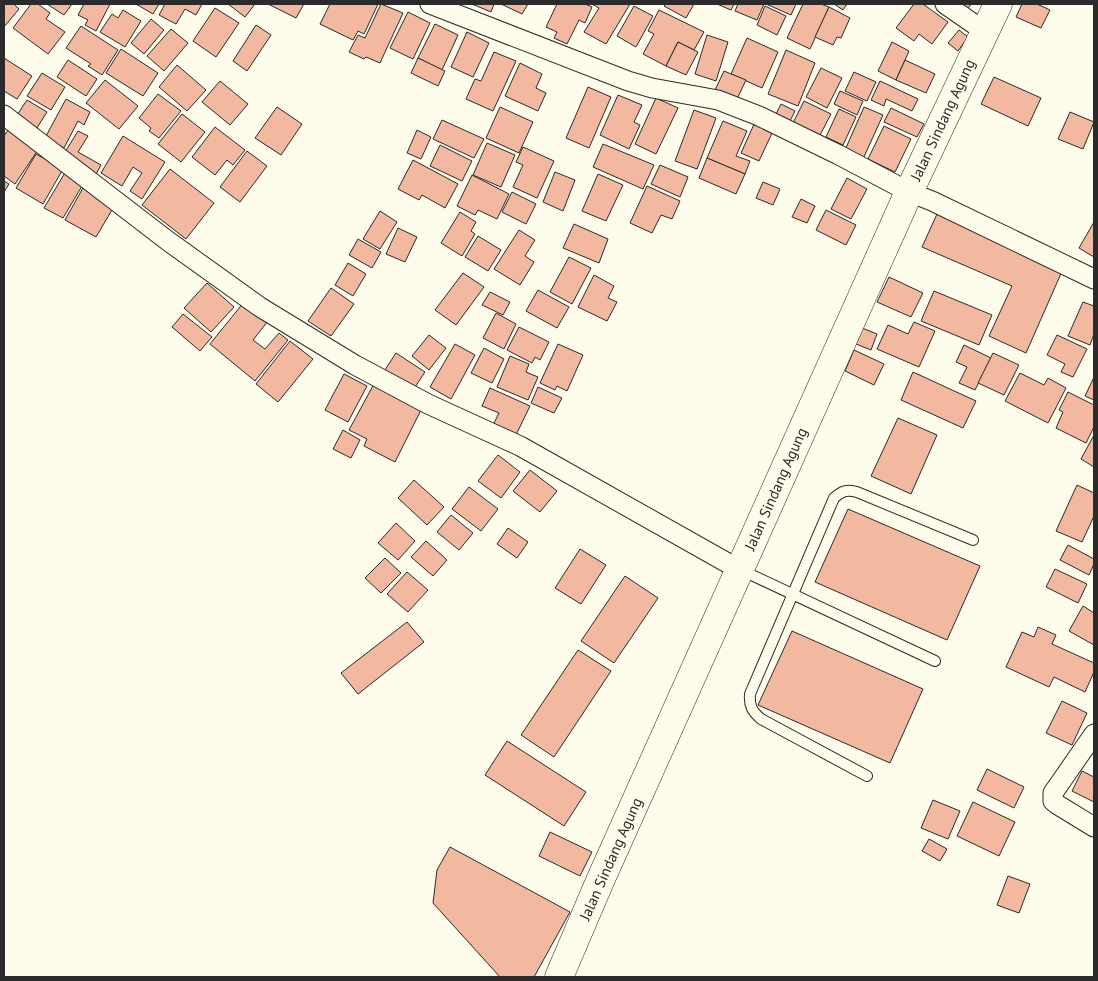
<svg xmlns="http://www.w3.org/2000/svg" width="1098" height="981" viewBox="0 0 1098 981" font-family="'PT Sans',sans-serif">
<rect width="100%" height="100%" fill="#fdfbea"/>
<!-- building -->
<g fill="#f2b8a0" stroke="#2b2b2b">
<polygon points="4,4 14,4 19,9 4,27"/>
<polygon points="31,4 38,4 50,13 46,19 65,32 48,54 13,28"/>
<polygon points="47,4 72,4 64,15"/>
<polygon points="84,4 110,4 96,31 85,25 88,20 78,15"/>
<polygon points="136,4 159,4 153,14"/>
<polygon points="165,4 202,4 196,15 185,9 176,24 159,15"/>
<polygon points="228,4 255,4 245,17"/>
<polygon points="268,4 304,4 296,18"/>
<polygon points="330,4 378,4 364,34 358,31 353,40 320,24"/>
<polygon points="381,4 403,13 380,63 366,57 364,59 349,52 358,35 365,38"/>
<polygon points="472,4 494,4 491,12"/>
<polygon points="501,4 528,4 522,14"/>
<polygon points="557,4 585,4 592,7 585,23 579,20 567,44 554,38 557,32 546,27"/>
<polygon points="592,4 630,4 606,44 584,32 599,8"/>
<polygon points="666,4 694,4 686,18 664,6"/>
<polygon points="717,4 734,4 731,10"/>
<polygon points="738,4 764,4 757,20 735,11"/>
<polygon points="766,4 796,4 791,15"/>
<polygon points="803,4 821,4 829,7 810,49 787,38"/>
<polygon points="834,4 847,4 843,10"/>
<polygon points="914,4 923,4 948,22 932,44 919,34 914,41 896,28"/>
<polygon points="957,4 971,4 967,10"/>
<polygon points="1022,4 1037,4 1050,10 1041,28 1016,17"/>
<polygon points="634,6 653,16 636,47 617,36"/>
<polygon points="765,6 786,16 777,35 757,25"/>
<polygon points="829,7 850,18 841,38 837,37 833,45 815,37"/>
<polygon points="215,8 239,23 216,57 193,41"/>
<polygon points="123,10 141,21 125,47 100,32 112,14 118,18"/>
<polygon points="659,10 704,32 694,50 678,42 666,66 643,54 654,34 648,31"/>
<polygon points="408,12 430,23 413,59 390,48"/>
<polygon points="151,19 164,30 144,54 131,43"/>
<polygon points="435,24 458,35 442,70 418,58"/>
<polygon points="256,25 271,35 247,71 233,61"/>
<polygon points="81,26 118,50 102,75 88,66 91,64 66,48"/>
<polygon points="171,29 188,43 164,71 147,56"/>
<polygon points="959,30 968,37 958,51 948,43"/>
<polygon points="467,32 489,43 473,77 451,67"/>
<polygon points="707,35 728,42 716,81 695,74"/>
<polygon points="747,38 778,52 762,88 731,74"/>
<polygon points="678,42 698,52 686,75 666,66"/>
<polygon points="892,42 909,51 896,80 878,71"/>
<polygon points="121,49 158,73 143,96 106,73"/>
<polygon points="786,50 815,63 798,106 768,94"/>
<polygon points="494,52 516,61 493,111 466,99 475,79 481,81"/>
<polygon points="4,58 32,76 17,99 4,91"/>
<polygon points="418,58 445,71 438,86 411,73"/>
<polygon points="68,60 97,79 86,96 57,77"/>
<polygon points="905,60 935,74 926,93 896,80"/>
<polygon points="520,63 542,74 536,88 546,93 538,111 505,96"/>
<polygon points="177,65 206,90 187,111 159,87"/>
<polygon points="821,68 842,78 827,108 806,97"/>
<polygon points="724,71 746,80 737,99 715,90"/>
<polygon points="854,72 876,82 867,101 845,91"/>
<polygon points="42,73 65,87 51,110 27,96"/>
<polygon points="994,77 1041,98 1028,126 981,104"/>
<polygon points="105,80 138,106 119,129 86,103"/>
<polygon points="220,81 248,104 230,125 202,102"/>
<polygon points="880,81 918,99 912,111 886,99 884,106 871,100"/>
<polygon points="588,87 611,97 589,148 566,138"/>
<polygon points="840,91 863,101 857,115 834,104"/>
<polygon points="158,94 181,111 159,138 149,131 151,128 139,118"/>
<polygon points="618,95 642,105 634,122 640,125 629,149 600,135"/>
<polygon points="656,98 678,108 656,154 635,144"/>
<polygon points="66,99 90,112 84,125 78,121 64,148 45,138"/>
<polygon points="27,100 47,112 35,131 15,118"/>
<polygon points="804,101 831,114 820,135 793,123"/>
<polygon points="781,104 795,111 789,123 775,116"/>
<polygon points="277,107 302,124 281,155 255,138"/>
<polygon points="500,107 533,122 519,153 486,138"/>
<polygon points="864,107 883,115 863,159 845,150"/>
<polygon points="891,108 924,124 917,137 884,122"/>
<polygon points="839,109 856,117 843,145 826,137"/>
<polygon points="694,110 716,118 697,169 675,161"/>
<polygon points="1070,112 1094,122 1083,149 1058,139"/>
<polygon points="182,114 205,132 181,162 158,144"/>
<polygon points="442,120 484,139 474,158 433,139"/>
<polygon points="723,121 747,131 736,156 750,161 745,174 707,158"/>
<polygon points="755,122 773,131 759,161 741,153"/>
<polygon points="884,126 911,139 895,172 868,159"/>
<polygon points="10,127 40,147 15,184 4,176 4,136"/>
<polygon points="215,127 245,150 233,165 227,160 215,175 192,157"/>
<polygon points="417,130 431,137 421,159 407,153"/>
<polygon points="78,131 88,136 78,152 101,165 95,176 62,157"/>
<polygon points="123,136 165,162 142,199 130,191 142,173 133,167 122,186 101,173"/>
<polygon points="487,143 515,155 501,187 473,175"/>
<polygon points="603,144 654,165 643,189 593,167"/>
<polygon points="440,145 472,161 462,181 430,166"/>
<polygon points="523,147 554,161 537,198 513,187 523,165 516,162"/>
<polygon points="247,151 267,166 240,202 220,187"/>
<polygon points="36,154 63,169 43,204 16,188"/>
<polygon points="707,158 745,174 736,194 699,178"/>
<polygon points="413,160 458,184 445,208 422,195 419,200 398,189"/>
<polygon points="660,165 688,177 680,197 651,184"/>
<polygon points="170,169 214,203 186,239 142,205"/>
<polygon points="66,171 85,181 63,218 44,208"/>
<polygon points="555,172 575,180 563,211 543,202"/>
<polygon points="598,174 623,185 606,221 582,211"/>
<polygon points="472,175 509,194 497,219 478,210 475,215 457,206"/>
<polygon points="847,178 867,189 851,219 831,209"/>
<polygon points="4,181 9,184 4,192"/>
<polygon points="763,182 780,189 773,205 756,198"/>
<polygon points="84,186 116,203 96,237 65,220"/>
<polygon points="647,186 680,201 672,219 661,215 652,233 630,223"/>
<polygon points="512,192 536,204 526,224 502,212"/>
<polygon points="801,199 815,206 807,223 792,217"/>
<polygon points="826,210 856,225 846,245 816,230"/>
<polygon points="380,211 397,222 380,249 363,239"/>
<polygon points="460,212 476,222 471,231 475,234 462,256 441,243"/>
<polygon points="937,214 1063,269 1026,353 989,336 1012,286 922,247"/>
<polygon points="1094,222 1094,257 1079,248"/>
<polygon points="574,224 608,239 599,263 563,248"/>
<polygon points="398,228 417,237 405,262 386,254"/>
<polygon points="519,230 535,240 525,256 534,262 520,285 494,269"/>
<polygon points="478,236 501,250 488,271 465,257"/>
<polygon points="358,239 381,252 372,268 349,255"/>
<polygon points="569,257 591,268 572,304 550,292"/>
<polygon points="348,263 366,274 353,296 335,285"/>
<polygon points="463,273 484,287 456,325 435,310"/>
<polygon points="594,275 614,286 608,298 617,302 607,321 578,307"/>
<polygon points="889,277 923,293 911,317 877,302"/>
<polygon points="207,283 234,307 211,332 184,308"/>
<polygon points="331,288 354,304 331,336 308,321"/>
<polygon points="538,290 569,307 557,328 526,311"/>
<polygon points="934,291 992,315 979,345 921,321"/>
<polygon points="490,292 510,302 503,315 482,305"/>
<polygon points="244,302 268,321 253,340 265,349 279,333 288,340 255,381 210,344"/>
<polygon points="1083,302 1094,306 1094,334 1090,345 1068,336"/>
<polygon points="496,313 516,324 504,349 483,338"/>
<polygon points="183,314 212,337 200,351 172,327"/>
<polygon points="914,322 935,331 919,367 877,349 888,325 908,334"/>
<polygon points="519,327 549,342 540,360 535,357 532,363 507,350"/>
<polygon points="862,328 877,334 871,350 856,344"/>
<polygon points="429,335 446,348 429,370 412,356"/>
<polygon points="1057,335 1087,349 1073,377 1061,372 1065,364 1047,355"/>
<polygon points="290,341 313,359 278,402 256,384"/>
<polygon points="455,344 475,355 451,399 430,387"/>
<polygon points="558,344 583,355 567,391 557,386 555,390 540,383"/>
<polygon points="964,345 991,358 975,390 959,383 967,367 956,362"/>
<polygon points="484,348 504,359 492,383 471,373"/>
<polygon points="854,350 884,364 874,385 845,371"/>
<polygon points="396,353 425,372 411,393 383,373"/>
<polygon points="993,353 1019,365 1004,395 978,383"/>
<polygon points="510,356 529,364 526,372 538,377 528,400 497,387"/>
<polygon points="913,372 976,401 963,428 901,400"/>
<polygon points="1020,373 1044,385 1048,378 1066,388 1048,423 1005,401"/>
<polygon points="344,374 367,386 348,422 325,410"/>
<polygon points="1094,377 1094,400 1085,396"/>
<polygon points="375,382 423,406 395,462 364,446 367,439 349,430"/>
<polygon points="538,387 562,398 554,413 531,403"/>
<polygon points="490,388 530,406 516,435 493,425 499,413 482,406"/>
<polygon points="1068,392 1094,405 1094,427 1086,443 1056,428 1063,412 1059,410"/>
<polygon points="898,418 937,435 911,494 871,476"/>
<polygon points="343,430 360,440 351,458 333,449"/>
<polygon points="1094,435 1094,467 1081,459"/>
<polygon points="498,455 520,472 501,498 478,481"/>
<polygon points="530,470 557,491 540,512 513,491"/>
<polygon points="414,480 444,507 427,525 398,498"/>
<polygon points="1077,485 1094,493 1094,516 1082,542 1056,531"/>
<polygon points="469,487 498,509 481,531 452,509"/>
<polygon points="848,509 980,566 947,640 815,582"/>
<polygon points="451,515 473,533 459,550 437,532"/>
<polygon points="396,523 415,541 398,560 378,543"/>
<polygon points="508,528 528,542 517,558 497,544"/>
<polygon points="426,541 447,560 433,576 411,557"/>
<polygon points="1068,545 1094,559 1094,564 1089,575 1060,560"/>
<polygon points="580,549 606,565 581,604 555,588"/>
<polygon points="385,558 401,573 381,593 365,578"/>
<polygon points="1055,569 1087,584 1078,603 1046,587"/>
<polygon points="407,572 428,590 408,612 387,594"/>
<polygon points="625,576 658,598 614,663 581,641"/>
<polygon points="1083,606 1094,613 1094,645 1069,631"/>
<polygon points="407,622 424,642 358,694 341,673"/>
<polygon points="1038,627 1056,635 1052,644 1094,663 1094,672 1085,692 1054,677 1049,687 1006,667 1022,632 1034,637"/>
<polygon points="792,631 923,689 890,763 758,705"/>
<polygon points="578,650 611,671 554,757 521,735"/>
<polygon points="1062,701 1087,713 1072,745 1046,733"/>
<polygon points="507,741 586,792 564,826 485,775"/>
<polygon points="987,769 1024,787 1014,808 977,790"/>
<polygon points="1082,771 1094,777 1094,802 1072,791"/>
<polygon points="933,800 960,811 948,839 921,828"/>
<polygon points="973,802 1015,822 999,856 957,836"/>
<polygon points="550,832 592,852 580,876 539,856"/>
<polygon points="929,839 947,849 940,861 922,851"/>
<polygon points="450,847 570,912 534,977 500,977 433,903 437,870"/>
<polygon points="1008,876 1030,884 1019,913 997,905"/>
</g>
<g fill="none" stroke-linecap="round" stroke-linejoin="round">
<!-- service casing -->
<g stroke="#2b2b2b" stroke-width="12">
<g id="service">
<polyline points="741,570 935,661"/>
<path d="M867,776l-106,-57c-9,-8 -12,-13 -11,-25l84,-196c8,-7 13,-9 23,-6l116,48"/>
</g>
</g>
<!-- minor casing -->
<g stroke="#2b2b2b" stroke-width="21">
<g id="minor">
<polyline points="430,4 628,81 652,88 718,100 759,116 839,155 909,192 932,201 1094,279"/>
<polyline points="945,4 984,31"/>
<polyline points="4,115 168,241 260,307 355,365 428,404 520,446 740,570"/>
<polyline points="1094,734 1053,793 1053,801 1058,805 1094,827"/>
</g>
</g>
<!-- secondary casing -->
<g stroke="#2b2b2b" stroke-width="29">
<polyline id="secondary" points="559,977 600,881 909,192 998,4"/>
</g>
<!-- service -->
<use href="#service" stroke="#fdfbea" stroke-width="10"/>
<!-- minor -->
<use href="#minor" stroke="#fdfbea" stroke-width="19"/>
<!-- secondary -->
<use href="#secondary" stroke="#fdfbea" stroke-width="28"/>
</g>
<g text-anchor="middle" stroke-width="4" stroke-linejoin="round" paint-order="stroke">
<!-- street labels -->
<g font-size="15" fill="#2b2b2b" stroke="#fdfbea">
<text transform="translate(943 120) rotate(-65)" y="5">Jalan Sindang Agung</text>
<text transform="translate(776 489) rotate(-66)" y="5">Jalan Sindang Agung</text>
<text transform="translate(611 859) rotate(-66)" y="5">Jalan Sindang Agung</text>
</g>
</g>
<!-- border -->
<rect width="1098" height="981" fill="none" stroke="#2b2b2b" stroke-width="10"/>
</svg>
